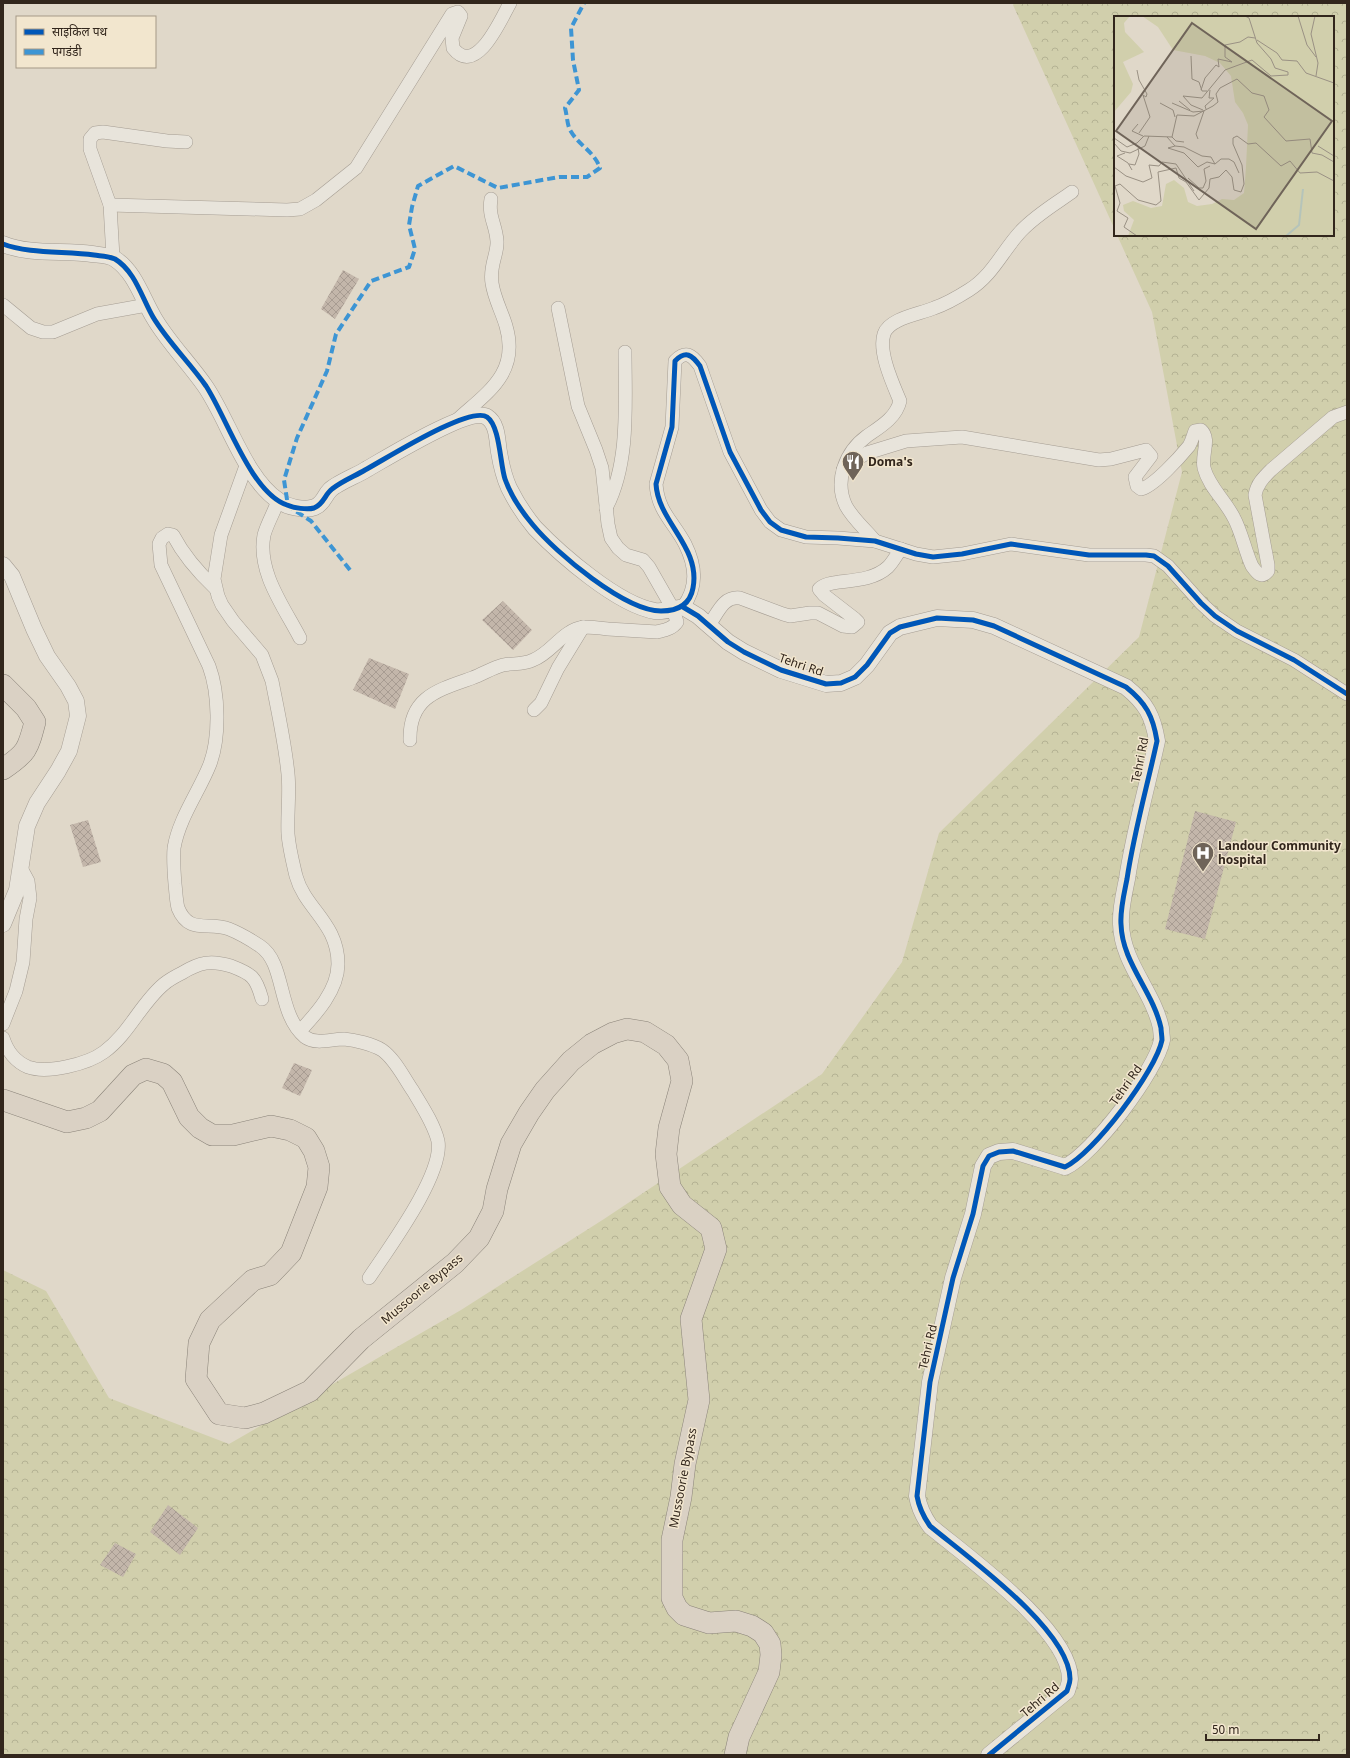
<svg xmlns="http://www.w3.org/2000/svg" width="1350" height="1758" viewBox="0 0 1350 1758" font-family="Georgia,'Noto Sans Devanagari',serif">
<defs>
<pattern id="forest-crowns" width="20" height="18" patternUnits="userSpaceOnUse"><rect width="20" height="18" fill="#d1cfac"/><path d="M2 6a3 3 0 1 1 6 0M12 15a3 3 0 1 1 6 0" fill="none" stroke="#b4b293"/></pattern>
<pattern id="building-cross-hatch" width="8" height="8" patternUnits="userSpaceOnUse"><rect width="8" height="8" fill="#c3b6aa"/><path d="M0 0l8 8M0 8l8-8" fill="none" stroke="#a89c92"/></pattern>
</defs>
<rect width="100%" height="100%" fill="#e0d8c9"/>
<!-- forest -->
<polygon fill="url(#forest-crowns)" points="1014,3 1347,3 1347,1755 3,1755 3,1270 46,1291 109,1398 229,1444 461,1310 604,1219 822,1074 902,962 939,833 1139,637 1182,472 1152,312 1117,235 1333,235 1333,17 1115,17 1115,230 1013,5"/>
<!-- building -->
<g fill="url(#building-cross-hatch)">
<polygon points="343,270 359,279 335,319 321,309"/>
<polygon points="503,601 532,630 513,650 482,620"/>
<polygon points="369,658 409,674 395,709 353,690"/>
<polygon points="1195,811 1236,822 1205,939 1165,929"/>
<polygon points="88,820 101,862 83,867 70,825"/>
<polygon points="294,1063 312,1070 300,1096 282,1088"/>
<polygon points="168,1505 198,1528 180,1555 150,1532"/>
<polygon points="115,1543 136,1554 123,1577 100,1565"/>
</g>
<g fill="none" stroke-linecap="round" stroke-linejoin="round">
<!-- minor casing -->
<g stroke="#a59d93" stroke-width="14">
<g id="minor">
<path d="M110,205l177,5 13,-1 16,-9 40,-32 96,-154 6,-2 3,4 -9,22 1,10c23,30 48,-29 57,-45"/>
<polyline points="113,257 110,205 90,149 90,139 95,133 103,132 167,141 186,142"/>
<polyline points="3,305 31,328 43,332 53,332 97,314 147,305"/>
<path d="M456,421c30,-28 64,-47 50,-95 -4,-14 -12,-28 -14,-43 -3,-17 6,-29 5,-42 -1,-16 -9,-25 -6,-42"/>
<path d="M247,463l-26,72 -7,44 4,17 4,9 11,16 29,34 10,26c6,31 13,62 16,93 2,20 -1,40 0,60 1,14 5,29 8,42 9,33 42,47 42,88 0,26 -22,50 -38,67"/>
<path d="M843,470l14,-11 10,-6 39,-12 56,-4 137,23 12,-1 35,-9 5,6 -16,21 2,9 4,3c13,-3 39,-32 48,-43 3,-5 4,-10 6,-15l6,-1c10,9 0,25 3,38 5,19 21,32 30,50 8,15 11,33 18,48 5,7 9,13 16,5v-6l-13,-70c2,-11 8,-17 16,-25l62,-53 14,-5"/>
<path d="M278,501c-4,11 -11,23 -14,34 -7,37 20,72 36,103"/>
<path d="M606,508c24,-45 19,-106 19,-156"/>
<path d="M875,541c-9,-11 -22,-22 -29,-35 -12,-25 -1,-54 21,-70 13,-9 29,-18 33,-35 -7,-17 -22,-49 -16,-67 5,-16 37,-20 50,-26 12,-4 24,-11 35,-18 24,-15 34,-40 52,-59 15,-16 34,-27 51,-39"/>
<path d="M215,588c-17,-16 -31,-32 -42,-53l-5,-1 -6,4 -3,6 2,21 48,101c10,27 11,71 1,98 -11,28 -31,54 -36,84 -1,12 0,24 1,36 1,8 1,16 3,24 11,27 30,13 51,21 10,4 22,11 31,17 26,17 17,68 45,91 11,8 26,2 39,2 11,1 28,5 38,11 13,9 22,28 31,41 9,15 21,33 25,50 6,33 -50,108 -69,137"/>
<path d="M683,607c15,-20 13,-41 2,-63 -12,-23 -27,-32 -29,-60l16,-57 3,-66c11,-11 17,-6 25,5l30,86 31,58 9,12 11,8 25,7 32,1 37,3 41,13 17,3 29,-3 49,-10 78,11h57l8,1 14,10 33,37 14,13 22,15 57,29 53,34"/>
<path d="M709,625c9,-12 14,-29 31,-27l43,16 7,2 20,-3h8l25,13 9,1 6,-5 -3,-3 -31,-24 -5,-6c5,-5 13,-6 20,-7 17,-2 36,-3 49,-15 5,-5 9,-13 13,-18"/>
<polyline points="534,710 541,703 558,668 583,627"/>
<path d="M410,740c-1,-43 28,-50 62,-62 11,-4 20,-10 31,-13 10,-2 20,0 30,-5 19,-7 29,-30 51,-33 7,0 16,1 24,2 16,1 32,2 49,3 8,-2 15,-3 20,-10l-4,-13 -24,-42 -6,-7 -17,-5 -8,-7 -7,-10 -3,-14 -6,-56 -6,-18 -18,-44 -20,-98"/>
<polyline points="3,1024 16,991 23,962 26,919 30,898 28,881 21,868"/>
<path d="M3,1038c4,13 13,24 25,29 19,7 60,-3 76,-15 25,-18 37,-49 60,-68 6,-5 12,-8 18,-11 18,-11 29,-13 49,-7 21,8 25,11 31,33"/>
</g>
</g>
<!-- tertiary casing -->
<g stroke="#a59d93" stroke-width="17">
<g id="tertiary">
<path d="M3,244c26,11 61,6 89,10 7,1 17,1 23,5 20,13 27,39 39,59 14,24 35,45 51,68 23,33 40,93 74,115 8,6 26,10 36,6 9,-4 9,-11 15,-17 7,-7 28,-15 37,-21 18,-10 103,-63 120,-52 11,7 10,24 12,35 2,12 5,25 10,36 7,14 16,28 26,40 25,26 83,77 120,83 9,1 18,-2 28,-4l15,9 30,26 16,10 37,18 45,14 15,-1 14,-6 12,-12 23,-32 10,-6 37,-9 36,2 21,6 132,61c20,16 27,29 31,54 -10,46 -23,91 -30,138 -3,15 -7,31 -6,45 1,39 32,67 40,104 0,3 1,8 1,12 -6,31 -69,114 -97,127l-52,-16 -14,1 -10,4 -6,10 -10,48 -20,64 -23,104 -13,114c2,12 6,20 13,30 36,30 140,104 140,153 0,4 -2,8 -3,12l-78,64"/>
<polyline points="3,565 12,576 34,629 47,656 68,686 76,701 78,716 69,751 58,771 37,803 27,826 17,890 3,924"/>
</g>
</g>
<!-- trunk casing -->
<g stroke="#8a8379" stroke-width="22">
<g id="trunk">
<path d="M3,685l23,23 9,14c-7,27 -8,31 -32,47"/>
<polyline points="3,1100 67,1122 86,1118 100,1111 133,1075 146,1069 163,1074 172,1082 189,1117 200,1128 212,1135 233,1135 271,1126 290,1130 306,1138 314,1151 319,1167 317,1187 291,1253 270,1275 253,1280 210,1320 199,1343 196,1379 219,1414 245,1418 264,1413 310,1391 361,1339 455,1263 479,1238 493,1211 497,1189 511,1144 529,1113 545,1090 571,1061 592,1044 613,1033 627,1029 645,1032 666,1045 678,1060 682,1081 669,1128 666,1154 670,1187 682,1205 711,1228 716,1249 691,1319 699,1400 685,1464 681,1497 672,1540 672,1598 677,1608 684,1615 709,1623 736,1621 752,1626 763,1633 770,1644 771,1655 769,1672 739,1737 735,1755"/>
</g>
</g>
<!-- minor -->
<use href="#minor" stroke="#e8e4db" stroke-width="13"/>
<!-- tertiary -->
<use href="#tertiary" stroke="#e8e4db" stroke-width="16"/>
<!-- trunk -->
<use href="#trunk" stroke="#dad1c4" stroke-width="21"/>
<!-- quiet -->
<path stroke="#3d95d4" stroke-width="4" stroke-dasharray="8 4" stroke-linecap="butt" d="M350,570l-39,-49 -23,-15 -4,-26 13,-42 30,-67 9,-37 35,-53 38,-14 6,-18 -6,-24 3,-18 6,-21 36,-20 44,22 61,-11h28l13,-9c-6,-17 -21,-22 -30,-38 -3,-6 -3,-15 -5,-22l14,-18 -6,-30 -2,-32 13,-25"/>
<!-- cycleway casing -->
<g stroke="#f2e6ce" stroke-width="8">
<g id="cycleway">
<path d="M3,244c25,10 63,7 91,11 7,1 15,1 21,4 20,12 27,39 38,58 15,25 37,46 53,69 21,32 45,107 81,119 7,3 20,5 27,3 10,-4 11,-14 18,-19 10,-8 23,-13 33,-19 19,-10 105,-65 122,-53 13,9 13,47 18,62 6,17 17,33 28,46 23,28 92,86 128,86 16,0 29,-6 32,-23 8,-41 -35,-66 -37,-104l16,-57 3,-66c11,-11 17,-6 25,5l30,86 31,58 9,12 11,8 25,7 32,1 37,3 41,13 17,3 29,-3 49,-10 78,11h57l8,1 14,10 33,37 14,13 22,15 57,29 53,34"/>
<path d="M683,607l15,9 30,26 16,10 37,18 45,14 15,-1 14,-6 12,-12 23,-32 10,-6 37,-9 36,2 21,6 132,61c20,16 27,29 31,54 -10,46 -23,91 -30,138 -3,15 -7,31 -6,45 1,39 32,67 40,104 0,3 1,8 1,12 -6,31 -69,114 -97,127l-52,-16 -14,1 -10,4 -6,10 -10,48 -20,64 -23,104 -13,114c2,12 6,20 13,30 36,30 140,104 140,153 0,4 -2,8 -3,12l-78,64"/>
</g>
</g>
<!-- cycleway -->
<use href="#cycleway" stroke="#0057b8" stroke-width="5"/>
</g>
<!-- icons -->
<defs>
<g id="restaurant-pin" transform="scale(1.15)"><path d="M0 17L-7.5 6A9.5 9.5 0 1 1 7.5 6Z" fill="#6f6459" stroke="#f2e6ce"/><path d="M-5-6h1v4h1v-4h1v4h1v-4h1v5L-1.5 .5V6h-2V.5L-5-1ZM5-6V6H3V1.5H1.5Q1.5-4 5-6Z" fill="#fff"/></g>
<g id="hospital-pin" transform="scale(1.15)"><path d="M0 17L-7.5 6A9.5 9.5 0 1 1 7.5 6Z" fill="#6f6459" stroke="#f2e6ce"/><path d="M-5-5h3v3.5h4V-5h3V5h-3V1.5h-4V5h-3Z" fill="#fff"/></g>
</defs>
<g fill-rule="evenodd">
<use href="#restaurant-pin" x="853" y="462"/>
<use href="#hospital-pin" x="1203" y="853"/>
</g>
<g text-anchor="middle" stroke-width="3" stroke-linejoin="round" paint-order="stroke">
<!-- poi labels -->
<g font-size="12" font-weight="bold" fill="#32261c" stroke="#f2e6ce" text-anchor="start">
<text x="868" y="466">Doma's</text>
<text x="1218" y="850">Landour Community<tspan x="1218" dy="14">hospital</tspan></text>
</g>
<!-- street labels -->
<g font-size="12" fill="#32261c" stroke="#f2e6ce">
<text transform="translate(801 665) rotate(19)" y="4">Tehri Rd</text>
<text transform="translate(1140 760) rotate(-79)" y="4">Tehri Rd</text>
<text transform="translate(1126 1085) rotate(-55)" y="4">Tehri Rd</text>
<text transform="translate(422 1289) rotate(-40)" y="4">Mussoorie Bypass</text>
<text transform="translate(928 1347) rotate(-77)" y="4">Tehri Rd</text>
<text transform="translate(683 1478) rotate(-79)" y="4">Mussoorie Bypass</text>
<text transform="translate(1040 1700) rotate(-41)" y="4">Tehri Rd</text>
</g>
</g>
<!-- overview -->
<g transform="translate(1114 16)">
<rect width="220" height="220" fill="#e0d8c9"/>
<path d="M0,0h16l-6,7 1,9 19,20 -21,10 10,22 -2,8 -17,20zM28,0h192v220h-206l6,-16 -10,-9 -1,-6 10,-4 18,7 11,-2 4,-22 8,-4 10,8 4,14 9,4 15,-2 10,-5 12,1 10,-7 2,-26 2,-42 -5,-12 -8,-11 -4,-26 -11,-13 -15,-7 -32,-6 -15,-23z" fill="#d1cfac"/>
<path fill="none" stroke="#b5c4ba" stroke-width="2" d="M172,220l13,-11 4,-36"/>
<path fill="none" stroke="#9a9184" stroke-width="1" d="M184,0l9,29 9,12M201,0l-4,18 7,29 -2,13M143,24l20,13 5,7 15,1 9,12 28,10M77,40l1,23 7,3 3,9h5M23,54l2,10 8,14 -1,3 -3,-2 7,22 -11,16M87,74l4,-12 11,-13 3,2 -1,-8 14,3 -7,-5v-12l15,-3 8,-5 7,1M65,85l11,9M46,87l13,7 2,7M58,87l21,9 11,-1 -8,23 2,5M92,93l-1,-3 9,-8h-5l1,-8M89,94l-12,-5 -8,-9 19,2 23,-28 27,-10 19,16 17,-1v-3l-13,-4 -4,-9 -14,-16 -8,-25 -4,-2M24,108l-6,7 11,5M53,121l8,9 9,1 18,9 9,1 4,7M58,121l4,4 8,1M0,122l13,9 10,-4 7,-7 28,1 5,-22 17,1 19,-10 5,-4 -2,-8 4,-6 17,-9 15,14 12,3 5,14 -5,7 22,24 24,-2 2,14 10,2 12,7M0,127l7,8 9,2 15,-7 4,-10M61,130l-7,2 16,5 14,14 9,-5 8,2 6,-5h8l5,3 5,11M204,130l16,10M11,137l-8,3 11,7 4,7M15,148l6,1 4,-11 -1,-6M0,151l12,9 17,6 9,-4 -3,-13 10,1 3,-4 14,2 18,27M74,162l11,10h4l3,-7 -2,-12 6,-3M23,220l-13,-9 4,-9 -11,-7 3,-8 -5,-17 5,-2 18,16 18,5 5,-4 -3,-29 18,-4 3,10 7,4 13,18 10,-12 1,-9 9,-2 7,-7 6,7 2,13 7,2 3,-8 -2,-19 -9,-21v-6l4,-2 11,8 8,-1 25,23 9,-5 10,12 17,-1 17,9"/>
<path fill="#6f6459" fill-opacity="0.15" stroke="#6f6459" stroke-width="2" d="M78,7l140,98 -76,108 -140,-98z"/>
<rect width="220" height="220" fill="none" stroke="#32261c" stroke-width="2"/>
</g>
<!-- border -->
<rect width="1350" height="1758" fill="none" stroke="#32261c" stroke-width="8"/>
<!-- legend -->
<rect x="16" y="16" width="140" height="52" fill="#f2e6ce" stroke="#a59987"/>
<rect x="24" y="29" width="20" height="6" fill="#0057b8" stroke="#a59987"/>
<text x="52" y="36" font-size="12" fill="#32261c">साइकिल पथ</text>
<rect x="24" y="49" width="20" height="6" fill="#3d95d4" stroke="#a59987"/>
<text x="52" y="56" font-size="12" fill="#32261c">पगडंडी</text>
<!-- scale -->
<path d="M1206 1734v6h113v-6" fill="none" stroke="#32261c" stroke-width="2"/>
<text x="1212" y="1734" font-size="12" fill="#32261c" stroke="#f2e6ce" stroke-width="3" paint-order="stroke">50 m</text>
</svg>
